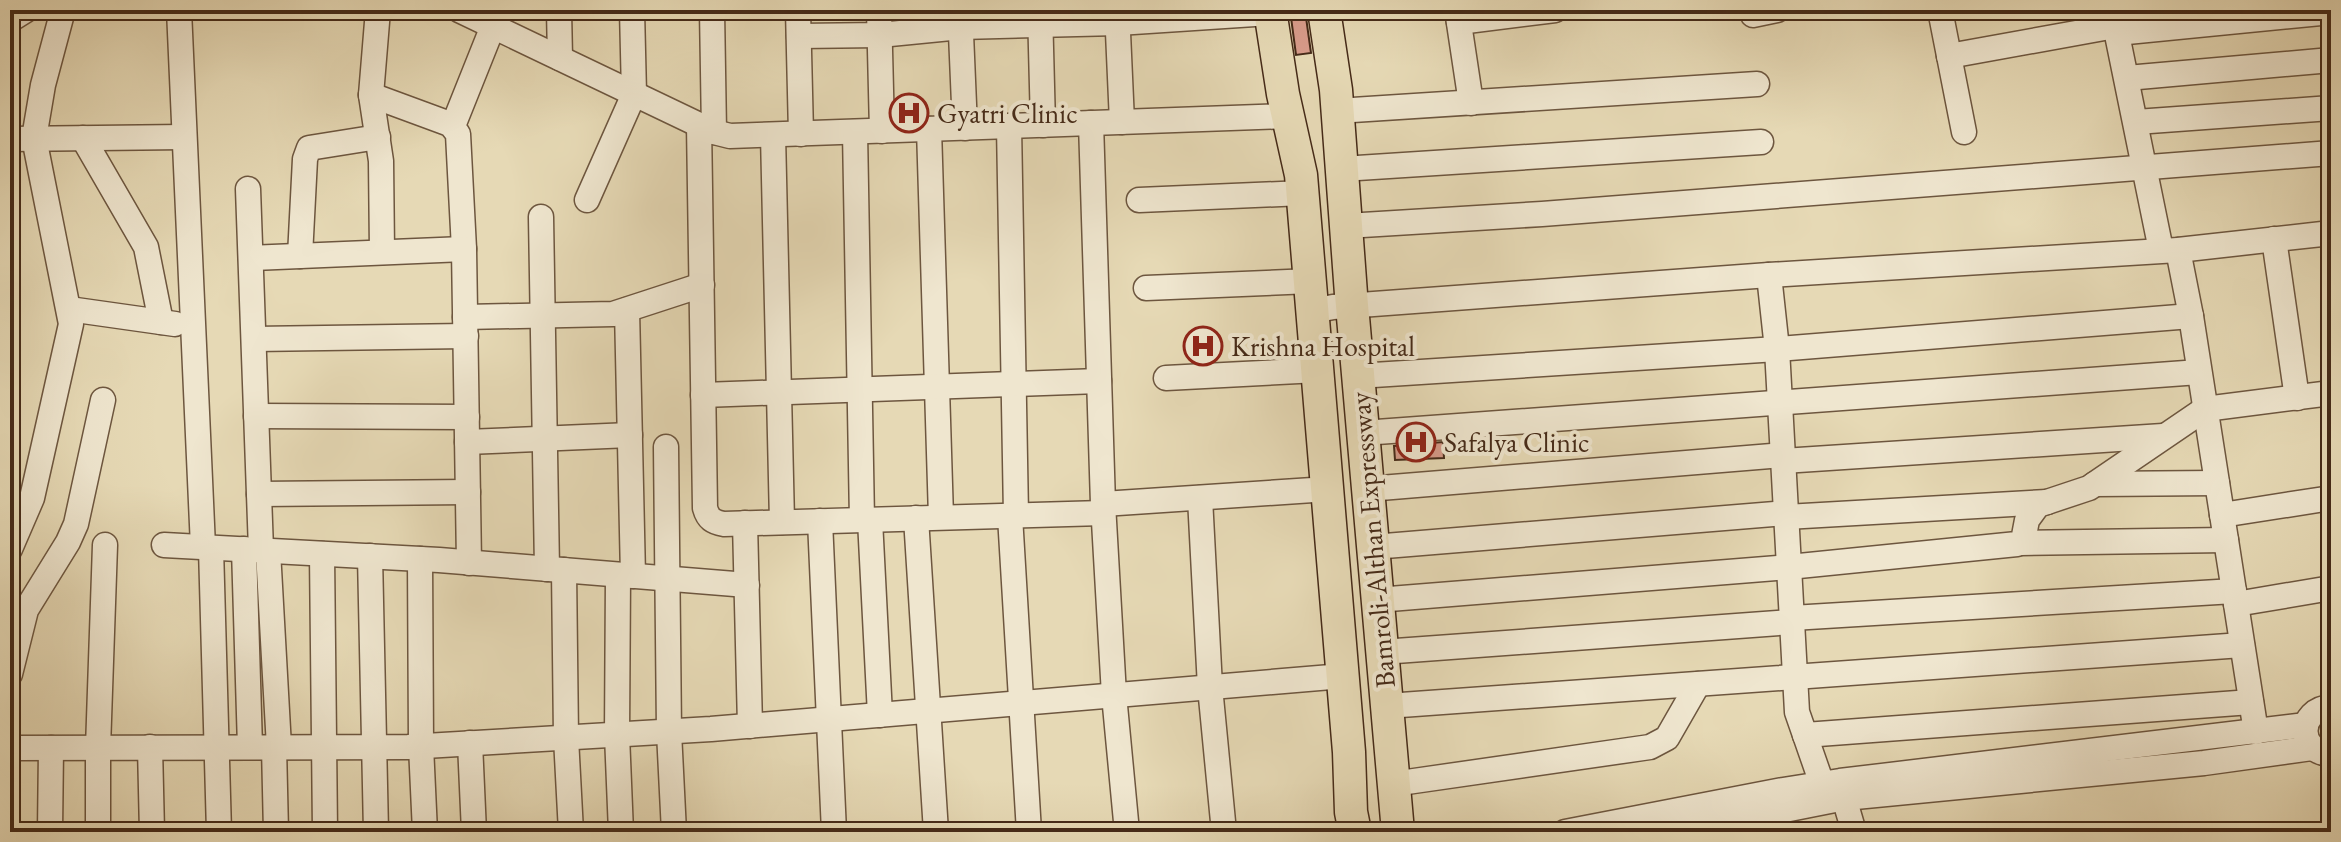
<svg xmlns="http://www.w3.org/2000/svg" width="2341" height="842" viewBox="0 0 2341 842" font-family="'EB Garamond',serif">
<rect width="100%" height="100%" fill="#e6d9b5"/>
<filter id="stains"><feTurbulence type="fractalNoise" baseFrequency=".0025" numOctaves="4"/><feColorMatrix values="0 0 0 0 .2 0 0 0 0 .09 0 0 0 0 .02 0 0 0 .5 -.17"/></filter>
<radialGradient id="worn" r=".72"><stop offset=".6" stop-color="#630" stop-opacity="0"/><stop offset="1" stop-color="#630" stop-opacity=".3"/></radialGradient>
<!-- building -->
<g fill="#d79b8a" stroke="#452a18" stroke-width="2">
<polygon points="1290,10 1305,10 1311,53 1296,55"/>
<polygon points="1443,442 1444,458 1395,460 1394,446"/>
</g>
<g fill="none" stroke-linecap="round" stroke-linejoin="round">
<!-- minor casing -->
<g stroke="#6d563f" stroke-width="27">
<g id="minor">
<polyline points="179,10 203,547"/>
<polyline points="378,10 371,95 381,161 382,252"/>
<polyline points="459,10 714,132 730,136 1288,116"/>
<polyline points="559,10 560,58"/>
<polyline points="712,10 714,132"/>
<polyline points="798,10 801,134"/>
<polyline points="879,10 882,131"/>
<polyline points="960,10 965,128"/>
<polyline points="1040,10 1043,125"/>
<polyline points="1117,10 1122,122"/>
<polyline points="1457,10 1471,103"/>
<polyline points="1940,10 1964,132"/>
<polyline points="2112,10 2161,250"/>
<polyline points="1753,15 1777,10"/>
<polyline points="10,20 26,10"/>
<polyline points="1459,22 1555,10"/>
<polyline points="2117,33 2331,12"/>
<polyline points="799,36 880,35 961,27 1118,23 1270,13"/>
<polyline points="1949,56 2115,26"/>
<polyline points="2127,78 2331,60"/>
<polyline points="371,95 447,123 451,125 458,134 464,249 469,563"/>
<polyline points="1337,111 1757,84"/>
<polyline points="2136,122 2331,108"/>
<polyline points="1091,123 1103,504 1114,695 1127,832"/>
<path d="M699,125l6,383c3,11 8,14 19,16l379,-11"/>
<polyline points="453,126 493,26"/>
<polyline points="1009,126 1016,515"/>
<polyline points="929,129 941,517"/>
<polyline points="855,132 862,520"/>
<polyline points="773,135 782,522"/>
<polyline points="83,138 146,247 161,322"/>
<polyline points="10,139 184,137"/>
<polyline points="1342,169 1761,142"/>
<polyline points="248,189 261,550"/>
<polyline points="587,200 634,94 632,10"/>
<polyline points="1139,200 1303,193"/>
<polyline points="541,217 547,569"/>
<polyline points="1346,226 1542,214 2331,153"/>
<polyline points="2274,239 2297,398"/>
<polyline points="2178,250 2191,316 2256,732"/>
<polyline points="300,256 305,159 309,148 378,137"/>
<polyline points="251,258 464,249"/>
<polyline points="1769,275 1777,349 1797,712 1822,784"/>
<polyline points="1146,288 1311,281"/>
<polyline points="69,309 175,324"/>
<polyline points="627,310 633,576"/>
<polyline points="1313,311 1333,307 1769,275 2178,250 2331,233"/>
<polyline points="465,317 613,314 702,285"/>
<polyline points="254,339 466,336"/>
<polyline points="1358,376 1777,349 2191,316"/>
<polyline points="1166,378 1318,370"/>
<polyline points="703,395 1099,381"/>
<polyline points="256,416 467,417"/>
<polyline points="1363,433 2199,372"/>
<polyline points="467,442 630,435"/>
<polyline points="666,447 669,732 674,832"/>
<polyline points="1783,461 2163,436"/>
<polyline points="2095,484 2217,483"/>
<polyline points="1368,489 1783,455"/>
<polyline points="259,494 468,492"/>
<polyline points="1200,498 1210,687 1224,832"/>
<polyline points="1103,504 1328,489"/>
<polyline points="2222,515 2331,498"/>
<polyline points="1010,516 1029,832"/>
<polyline points="1786,517 2047,502"/>
<polyline points="916,518 936,832"/>
<polyline points="870,520 880,715"/>
<polyline points="820,521 834,832"/>
<polyline points="745,523 750,726"/>
<polyline points="2021,543 2226,540"/>
<polyline points="164,545 439,560 747,585"/>
<polyline points="1373,547 1786,513"/>
<polyline points="211,548 219,832"/>
<polyline points="10,549 32,498 71,324 34,138 43,85 63,10"/>
<polyline points="244,549 250,747"/>
<polyline points="268,551 279,747"/>
<polyline points="322,554 325,832"/>
<polyline points="370,556 376,832"/>
<polyline points="420,559 421,746 425,832"/>
<polyline points="564,570 566,738 571,832"/>
<polyline points="618,575 617,735 621,832"/>
<polyline points="1377,600 1789,567 2017,544 2023,541 2027,520 2038,505 2089,488 2205,409 2331,393"/>
<polyline points="2236,604 2331,588"/>
<polyline points="1792,618 2234,591"/>
<polyline points="1382,652 1792,622"/>
<polyline points="10,674 26,610 68,542 76,524 103,400"/>
<polyline points="1387,706 2242,645"/>
<path d="M2331,707c-34,2 -34,46 0,47"/>
<polyline points="1805,735 2251,702"/>
<polyline points="470,743 474,832"/>
<polyline points="150,747 152,832"/>
<polyline points="274,747 276,832"/>
<polyline points="10,748 408,747 711,729 1343,676"/>
<polyline points="1393,784 1650,747 1667,738 1698,684"/>
<polyline points="1840,784 1854,832"/>
<polyline points="50,832 51,748"/>
<polyline points="98,832 98,748 105,545"/>
<polyline points="1565,832 1783,790 1840,781 2306,725"/>
<polyline points="1674,832 1845,798 2204,763 2312,748"/>
</g>
</g>
<!-- major casing -->
<g stroke="#452a18" stroke-width="35">
<g id="major">
<polyline points="1270,10 1283,94 1301,175 1349,752 1351,812 1355,832"/>
<polyline points="1324,10 1336,90 1351,294 1398,832"/>
</g>
</g>
<!-- minor -->
<use href="#minor" stroke="#efe6cf" stroke-width="24"/>
<!-- major -->
<use href="#major" stroke="#e6d9b5" stroke-width="32"/>
</g>
<!-- icons -->
<defs>
<g id="hospital-ring" transform="scale(2)"><circle r="9.5" fill="#efe6cf" stroke="#8f2418" stroke-width="1.5"/><path d="M-5-5h3v3.5h4V-5h3V5h-3V1.5h-4V5h-3Z" fill="#8f2418"/></g>
</defs>
<g fill-rule="evenodd">
<use href="#hospital-ring" x="909" y="113"/>
<use href="#hospital-ring" x="1203" y="346"/>
<use href="#hospital-ring" x="1416" y="442"/>
</g>
<g text-anchor="middle" stroke-width="8" stroke-linejoin="round" paint-order="stroke">
<!-- poi labels -->
<g font-size="28" fill="#452a18" stroke="#efe6cf" text-anchor="start">
<text x="937" y="123">Gyatri Clinic</text>
<text x="1231" y="356">Krishna Hospital</text>
<text x="1444" y="452">Safalya Clinic</text>
</g>
<!-- street labels -->
<g font-size="28" fill="#452a18" stroke="#efe6cf">
<text transform="translate(1372 540) rotate(-95)" y="10">Bamroli-Althan Expressway</text>
</g>
</g>
<!-- margin -->
<rect width="2341" height="842" fill="none" stroke="#e6d9b5" stroke-width="40"/>
<rect x="12" y="12" width="2317" height="818" fill="none" stroke="#452a18" stroke-width="4"/>
<rect x="20" y="20" width="2301" height="802" fill="none" stroke="#452a18" stroke-width="2"/>
<rect width="100%" height="100%" filter="url(#stains)"/>
<rect width="100%" height="100%" fill="url(#worn)"/>
</svg>
